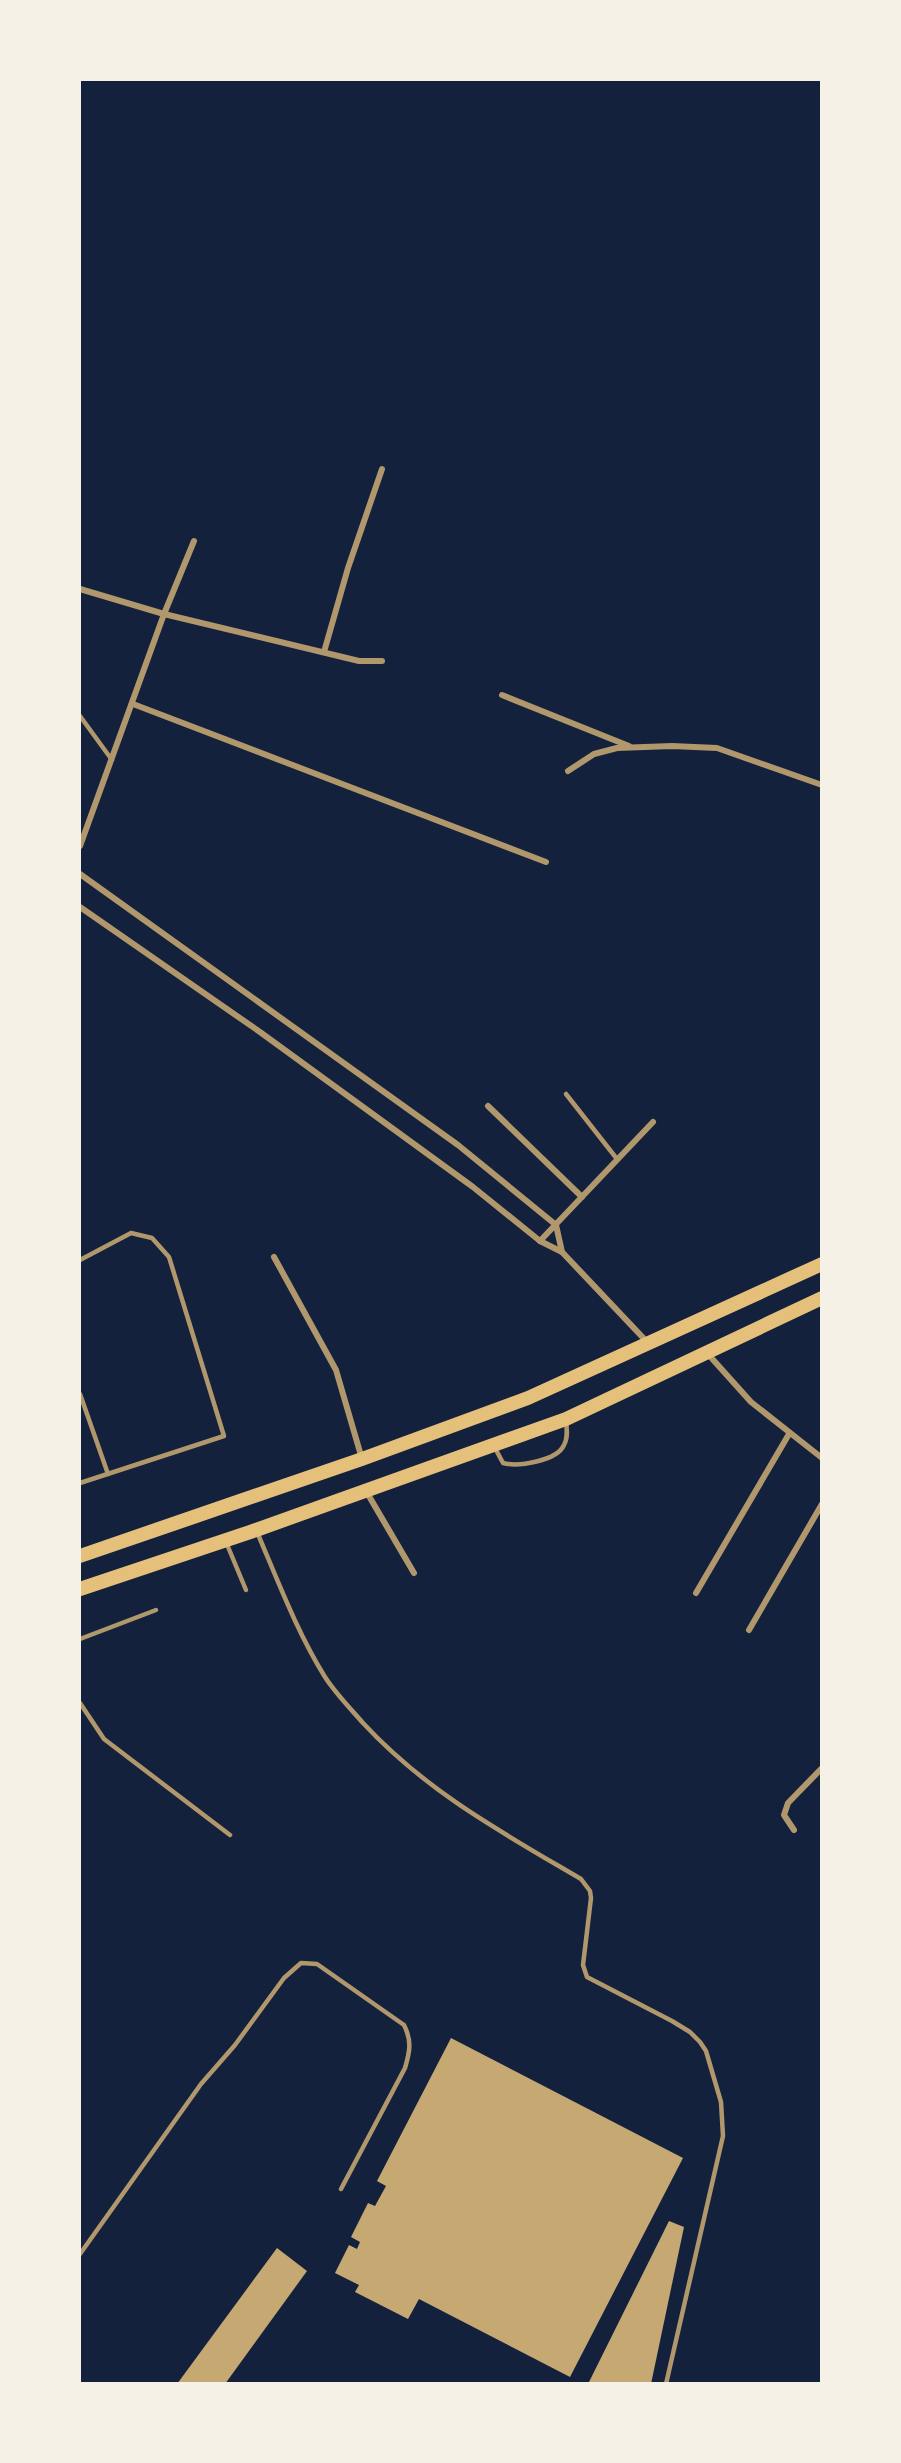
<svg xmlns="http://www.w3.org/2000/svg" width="901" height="2463" viewBox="0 0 901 2463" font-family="'Fira Sans',sans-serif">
<rect width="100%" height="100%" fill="#14213d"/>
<!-- building -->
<g fill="#c6a872">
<polygon points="451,2038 683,2158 570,2377 419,2299 408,2319 355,2292 359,2285 335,2273 349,2245 357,2249 360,2242 351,2237 368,2203 375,2206 386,2186 377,2181"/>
<polygon points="669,2221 684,2227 651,2384 588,2384"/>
<polygon points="277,2248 307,2271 225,2384 177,2384"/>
</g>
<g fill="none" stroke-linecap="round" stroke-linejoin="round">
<!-- service -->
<g stroke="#b1986c" stroke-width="4.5">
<polyline points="80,716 112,760"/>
<polyline points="566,1094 617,1159"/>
<polyline points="80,1260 131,1233 152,1238 169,1257 224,1436 80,1483"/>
<polyline points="80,1394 108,1474"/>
<path d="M494,1446l9,17c15,4 54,-2 61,-18 4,-7 3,-16 2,-24"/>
<path d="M257,1532c21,49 40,100 68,145 11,17 25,31 38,46 64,69 138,109 218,156l9,12 1,7 -8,67 4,12 85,44 18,11 10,10 6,9 15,51 2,34 -57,248"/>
<polyline points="226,1542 246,1590"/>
<polyline points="80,1639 156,1610"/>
<polyline points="80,1703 104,1739 230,1835"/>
<path d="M80,2254l121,-170 34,-39 49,-67 17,-15 16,1 87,61c8,16 6,26 1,43l-64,121"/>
</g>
<!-- minor -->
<g stroke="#b1986c" stroke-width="6">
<polyline points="80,589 164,614 359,661 382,661"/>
<polyline points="324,652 348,568 382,469"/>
<polyline points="502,695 629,746"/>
<polyline points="133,704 546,862"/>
<polyline points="568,771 594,754 617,748 672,746 717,748 822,785"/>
<polyline points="80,846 164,614 194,541"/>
<polyline points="80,874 458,1145 556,1225 562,1252"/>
<polyline points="80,907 260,1032 473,1187 540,1241 562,1252 649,1344"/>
<polyline points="488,1106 582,1197"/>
<polyline points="540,1241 653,1122"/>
<polyline points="274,1257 336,1370 362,1459"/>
<polyline points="707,1353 751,1402 822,1458"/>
<polyline points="366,1491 414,1573"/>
<polyline points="696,1593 789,1434"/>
<polyline points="749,1630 822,1504"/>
<polyline points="794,1830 784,1815 788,1803 822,1768"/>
</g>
<!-- primary -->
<g stroke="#e5c07b" stroke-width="14">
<polyline points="80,1556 362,1459 528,1398 822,1264"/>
<polyline points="80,1589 256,1530 566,1419 822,1298"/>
</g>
</g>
<!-- border -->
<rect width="901" height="2463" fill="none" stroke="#f6f1e7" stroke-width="162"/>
</svg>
